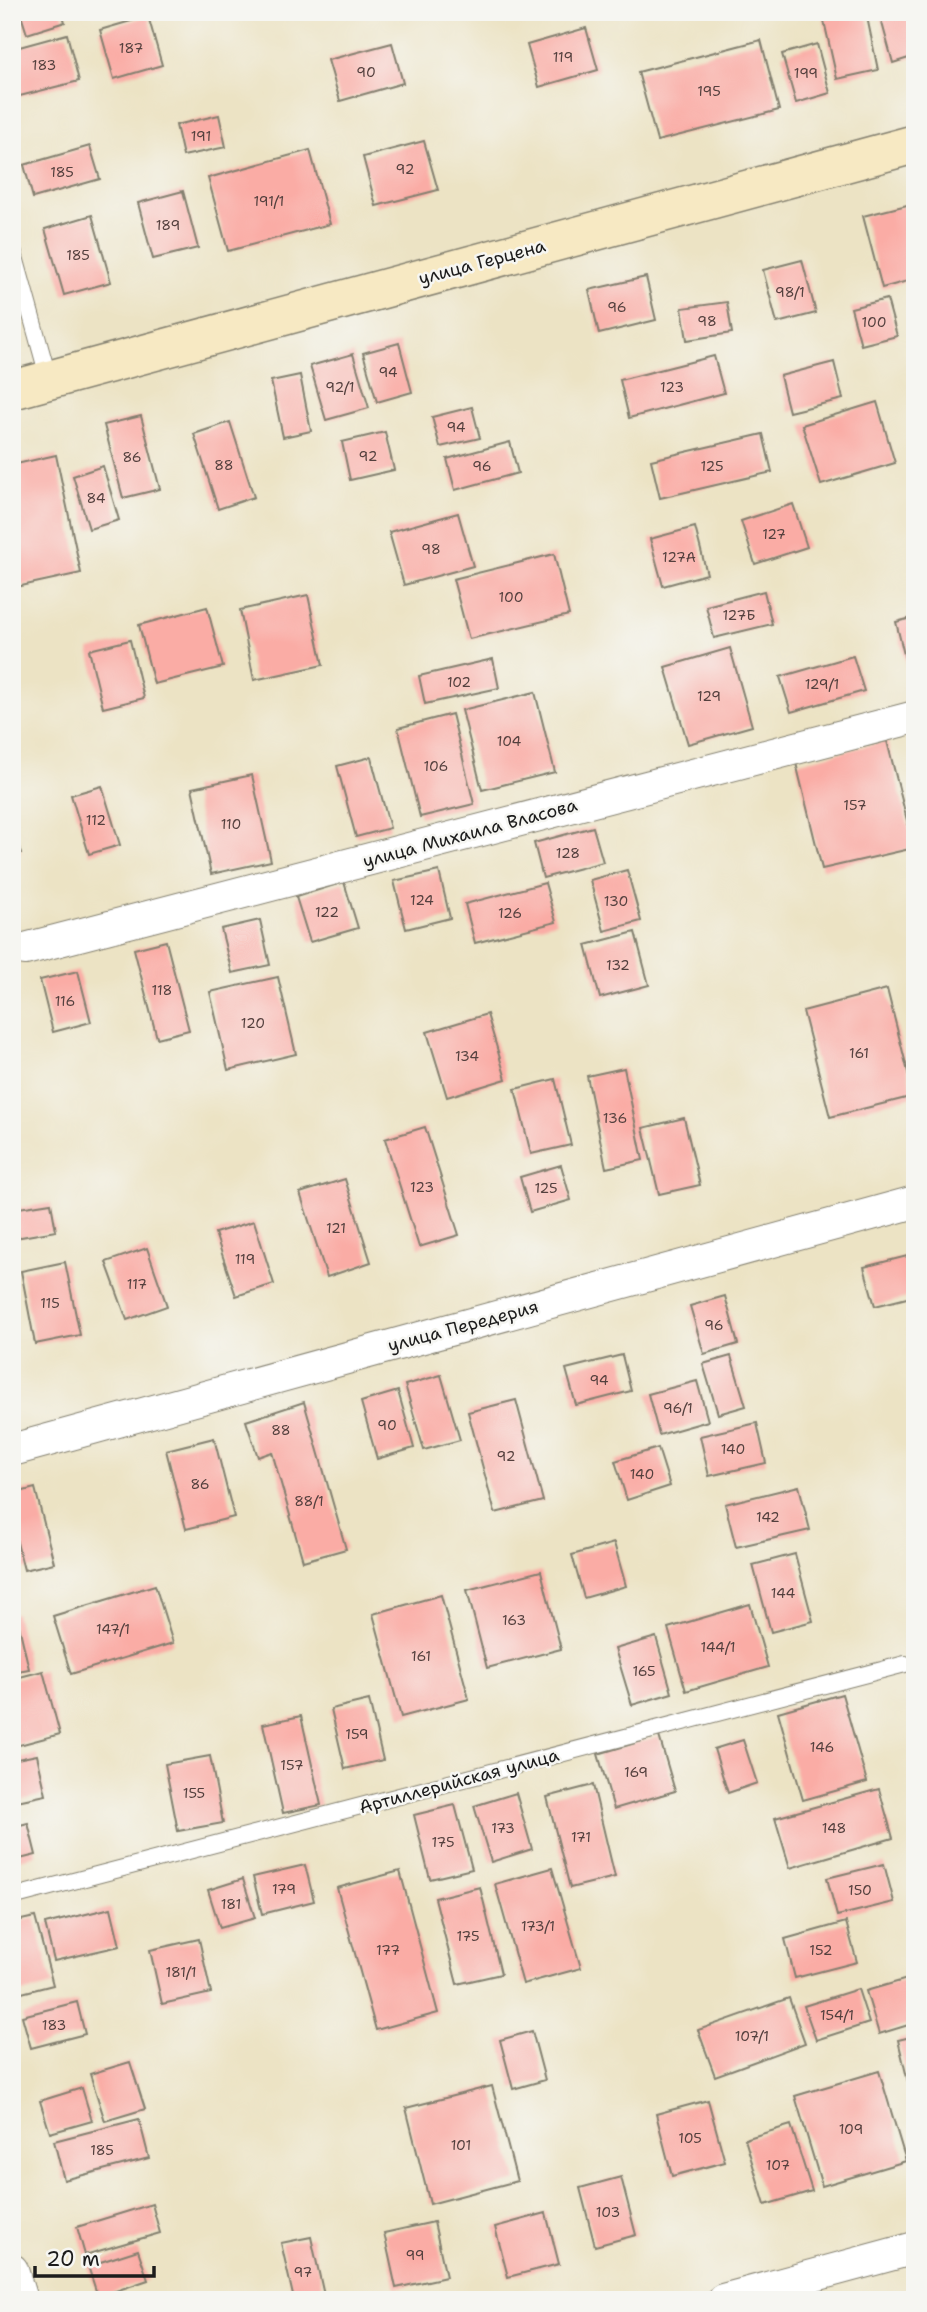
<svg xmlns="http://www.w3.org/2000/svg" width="927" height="2312" viewBox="0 0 927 2312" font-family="'Shantell Sans',sans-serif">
<rect width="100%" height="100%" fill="#f6f6f2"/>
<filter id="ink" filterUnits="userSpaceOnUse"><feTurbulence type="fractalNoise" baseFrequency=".0143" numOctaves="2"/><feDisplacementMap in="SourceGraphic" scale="14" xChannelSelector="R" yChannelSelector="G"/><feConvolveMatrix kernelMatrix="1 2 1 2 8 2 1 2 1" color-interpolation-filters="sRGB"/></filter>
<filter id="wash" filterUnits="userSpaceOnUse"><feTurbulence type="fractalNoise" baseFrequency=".00686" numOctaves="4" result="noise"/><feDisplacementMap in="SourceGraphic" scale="28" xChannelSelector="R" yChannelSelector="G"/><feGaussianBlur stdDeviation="1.57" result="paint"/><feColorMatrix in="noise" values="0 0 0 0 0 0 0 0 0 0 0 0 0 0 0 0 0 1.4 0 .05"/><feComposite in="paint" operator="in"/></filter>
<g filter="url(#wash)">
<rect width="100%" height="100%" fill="#ece3c4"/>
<g id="blocks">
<!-- building -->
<g fill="#faaca5">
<polygon points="12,12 15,12 19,24 12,26"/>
<polygon points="20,12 62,12 65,22 27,34"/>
<polygon points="822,12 866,12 878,70 837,79"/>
<polygon points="879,12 915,12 915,56 893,63"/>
<polygon points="148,16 162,65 114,79 100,30"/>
<polygon points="586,28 598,70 539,87 527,45"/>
<polygon points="67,34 79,81 12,98 12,49"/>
<polygon points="761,40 779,110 657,141 638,72"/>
<polygon points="392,43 403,83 340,101 328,60"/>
<polygon points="817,44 830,93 796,103 782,54"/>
<polygon points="219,115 226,147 183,156 176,125"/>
<polygon points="424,141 438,190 376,206 363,157"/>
<polygon points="90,146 100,179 33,198 24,165"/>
<polygon points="310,150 330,224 228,251 208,178"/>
<polygon points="183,191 198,248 153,259 138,203"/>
<polygon points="915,203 915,279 882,288 863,216"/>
<polygon points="92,215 111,282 64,295 45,229"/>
<polygon points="802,260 816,313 777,323 763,270"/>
<polygon points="646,277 656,320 599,334 589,290"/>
<polygon points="887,299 897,336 861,345 851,308"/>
<polygon points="727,302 732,333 687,340 682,308"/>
<polygon points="399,343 412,392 377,402 363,353"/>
<polygon points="353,354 369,408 326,420 310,366"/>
<polygon points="714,356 724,393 629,418 620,380"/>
<polygon points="834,362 843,399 789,412 780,376"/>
<polygon points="300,375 311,431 283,437 271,381"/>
<polygon points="877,402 895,463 821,485 802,425"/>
<polygon points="472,407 480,438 440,447 432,417"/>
<polygon points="141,416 160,489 123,498 104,425"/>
<polygon points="230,422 254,497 218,509 194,434"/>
<polygon points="385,432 394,470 350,480 342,442"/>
<polygon points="763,434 772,472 660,498 651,460"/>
<polygon points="510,442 518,473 455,490 447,459"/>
<polygon points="56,455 81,573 12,588 12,465"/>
<polygon points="103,466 119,520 89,529 73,476"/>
<polygon points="793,504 807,547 755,564 741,521"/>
<polygon points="458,513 473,566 404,585 389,532"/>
<polygon points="695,527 707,574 663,586 650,539"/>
<polygon points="554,554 569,615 469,639 453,579"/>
<polygon points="764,591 772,624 714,638 706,606"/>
<polygon points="308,595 323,665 254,680 240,610"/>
<polygon points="207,607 223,667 154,684 139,625"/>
<polygon points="915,617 915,682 911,683 896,622"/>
<polygon points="130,640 144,698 103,708 89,650"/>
<polygon points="730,648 752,726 688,744 665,667"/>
<polygon points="853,656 864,691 791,712 780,677"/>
<polygon points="493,659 499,688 425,704 419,676"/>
<polygon points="535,692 555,772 482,790 462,710"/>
<polygon points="452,714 474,804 420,817 398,728"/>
<polygon points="887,741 914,848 822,869 796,763"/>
<polygon points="371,757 390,828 356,837 337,766"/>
<polygon points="252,775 271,861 211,874 192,788"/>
<polygon points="102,786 120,845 89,854 71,795"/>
<polygon points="12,823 21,853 12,856"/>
<polygon points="593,827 603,862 543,878 534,843"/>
<polygon points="627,870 641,921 604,931 590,880"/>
<polygon points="439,871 450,918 406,929 394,881"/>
<polygon points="344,882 358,928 310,942 296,897"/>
<polygon points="545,883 556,922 475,943 465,904"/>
<polygon points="260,920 270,965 232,973 221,929"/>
<polygon points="635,932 649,985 600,998 586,945"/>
<polygon points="166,941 189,1030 157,1038 134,949"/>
<polygon points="78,971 91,1022 53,1032 40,980"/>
<polygon points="278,977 296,1054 228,1070 210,992"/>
<polygon points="887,989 914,1096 830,1117 803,1011"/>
<polygon points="487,1014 506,1079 447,1097 427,1032"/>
<polygon points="12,1057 18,1074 12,1076"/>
<polygon points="624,1068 643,1160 606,1168 587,1076"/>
<polygon points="555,1079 571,1145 531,1154 515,1089"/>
<polygon points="684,1118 700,1185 659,1194 643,1128"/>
<polygon points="425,1127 459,1235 419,1247 385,1139"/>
<polygon points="561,1165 571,1200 530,1212 520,1177"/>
<polygon points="345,1179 371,1262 327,1277 300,1193"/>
<polygon points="51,1203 56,1231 15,1238 12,1209"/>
<polygon points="254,1221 274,1284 236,1296 215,1233"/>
<polygon points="147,1248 167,1306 127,1320 106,1262"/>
<polygon points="915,1254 915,1296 875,1306 864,1267"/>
<polygon points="65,1262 80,1335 35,1344 21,1271"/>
<polygon points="725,1296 738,1344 704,1354 690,1306"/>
<polygon points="622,1355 631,1391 576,1405 566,1369"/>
<polygon points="731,1356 746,1406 718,1414 703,1364"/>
<polygon points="441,1375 460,1440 424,1450 405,1385"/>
<polygon points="697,1381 708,1421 659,1435 648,1394"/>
<polygon points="398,1391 414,1448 377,1459 361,1402"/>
<polygon points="516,1400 543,1501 495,1513 468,1412"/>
<polygon points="304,1402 346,1549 303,1561 272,1452 258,1457 246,1421"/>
<polygon points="757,1423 766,1463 709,1476 700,1436"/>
<polygon points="214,1438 234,1517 186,1529 166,1450"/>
<polygon points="658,1448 670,1486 627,1500 615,1461"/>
<polygon points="799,1486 810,1530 736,1547 725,1504"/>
<polygon points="35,1488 54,1563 24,1570 12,1523 12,1494"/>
<polygon points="614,1543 626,1586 584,1598 572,1555"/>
<polygon points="795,1554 813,1621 771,1632 753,1565"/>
<polygon points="541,1571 561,1649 487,1668 467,1590"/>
<polygon points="155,1585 173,1643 71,1674 53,1616"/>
<polygon points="441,1595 469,1699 401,1717 373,1614"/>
<polygon points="750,1604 768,1667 686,1691 668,1628"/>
<polygon points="16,1613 29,1669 12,1672 12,1614"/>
<polygon points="656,1637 672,1693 632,1705 615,1649"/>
<polygon points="43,1671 60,1734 12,1747 12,1679"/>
<polygon points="842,1694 867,1782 803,1800 778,1712"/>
<polygon points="369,1700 383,1760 345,1769 331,1709"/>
<polygon points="301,1716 321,1805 283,1813 263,1724"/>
<polygon points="659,1736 675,1791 614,1809 598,1754"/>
<polygon points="743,1740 757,1783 728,1793 714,1749"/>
<polygon points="37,1755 46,1795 12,1802 12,1760"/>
<polygon points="210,1756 223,1823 178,1831 165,1764"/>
<polygon points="593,1785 615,1877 570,1888 547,1797"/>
<polygon points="879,1789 893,1838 790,1868 775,1818"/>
<polygon points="516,1793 532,1849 491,1862 474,1806"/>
<polygon points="455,1805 472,1869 430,1879 414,1815"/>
<polygon points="28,1823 36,1855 12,1861 12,1827"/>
<polygon points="884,1864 894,1902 837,1916 827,1878"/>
<polygon points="305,1865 314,1901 262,1914 253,1877"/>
<polygon points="552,1868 581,1968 523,1984 495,1884"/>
<polygon points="400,1871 438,2013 376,2030 337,1888"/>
<polygon points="243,1879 255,1918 220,1928 208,1890"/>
<polygon points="480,1887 501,1974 457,1984 435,1898"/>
<polygon points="111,1908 120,1946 54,1961 45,1924"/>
<polygon points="35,1917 53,1985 14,1995 12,1922"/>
<polygon points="846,1922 857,1962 795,1978 785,1939"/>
<polygon points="199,1939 211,1993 162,2004 150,1950"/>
<polygon points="914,1977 915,2023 879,2034 866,1991"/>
<polygon points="858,1989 869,2023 816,2040 804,2006"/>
<polygon points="789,1998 805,2043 715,2076 698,2030"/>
<polygon points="77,2002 85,2034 31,2048 22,2016"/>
<polygon points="532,2031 545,2080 513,2089 500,2040"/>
<polygon points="915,2036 915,2107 914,2107 898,2040"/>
<polygon points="130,2062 145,2109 105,2121 90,2074"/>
<polygon points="879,2071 906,2161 822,2186 795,2096"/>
<polygon points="492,2086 517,2181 430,2204 406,2108"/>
<polygon points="82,2088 92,2121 50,2133 40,2101"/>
<polygon points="708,2100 725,2162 672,2176 656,2114"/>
<polygon points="139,2119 149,2158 64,2180 54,2141"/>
<polygon points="791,2125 812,2191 765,2205 745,2139"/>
<polygon points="621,2177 636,2235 595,2246 580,2188"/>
<polygon points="152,2204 160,2233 85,2255 77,2227"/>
<polygon points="546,2213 559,2264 508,2277 495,2227"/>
<polygon points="434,2222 446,2277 396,2288 384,2233"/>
<polygon points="311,2237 325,2300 294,2300 281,2243"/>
<polygon points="138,2250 148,2280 98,2297 88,2266"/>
</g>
</g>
</g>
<g filter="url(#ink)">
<use href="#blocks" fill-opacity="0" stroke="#848070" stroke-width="2"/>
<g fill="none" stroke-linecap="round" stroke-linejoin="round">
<!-- lane casing -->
<g stroke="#848070" stroke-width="18">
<g id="lane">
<polyline points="12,246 49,380"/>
<polyline points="12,1897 905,1664"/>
</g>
</g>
<!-- street casing -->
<g stroke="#848070" stroke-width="34">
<g id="street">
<polyline points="25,949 915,717"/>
<polyline points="12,1450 915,1202"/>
<polyline points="12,2270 21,2300"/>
<polyline points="723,2300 915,2248"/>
</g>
</g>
<!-- secondary casing -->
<g stroke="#848070" stroke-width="41">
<polyline id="secondary" points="12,390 915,144"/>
</g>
<!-- lane -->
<use href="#lane" stroke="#fff" stroke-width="16"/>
<!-- street -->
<use href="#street" stroke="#fff" stroke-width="32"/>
<!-- secondary -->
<use href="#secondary" stroke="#f7e9c3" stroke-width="38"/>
</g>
</g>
<g text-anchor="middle" stroke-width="5" stroke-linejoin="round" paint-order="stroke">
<!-- number labels -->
<g font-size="14" fill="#54403e">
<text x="131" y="53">187</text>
<text x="563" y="62">119</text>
<text x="44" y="70">183</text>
<text x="366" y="77">90</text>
<text x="806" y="78">199</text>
<text x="709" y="96">195</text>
<text x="201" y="141">191</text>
<text x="405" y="174">92</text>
<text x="62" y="177">185</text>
<text x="269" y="206">191/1</text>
<text x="168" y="230">189</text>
<text x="78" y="260">185</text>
<text x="790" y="297">98/1</text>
<text x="617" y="312">96</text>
<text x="707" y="326">98</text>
<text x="874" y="327">100</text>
<text x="388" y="377">94</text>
<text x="340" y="392">92/1</text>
<text x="672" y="392">123</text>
<text x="456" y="432">94</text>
<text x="368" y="461">92</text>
<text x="132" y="462">86</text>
<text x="224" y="470">88</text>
<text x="482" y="471">96</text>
<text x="712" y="471">125</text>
<text x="96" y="503">84</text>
<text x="774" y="539">127</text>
<text x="431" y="554">98</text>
<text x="679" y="562">127А</text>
<text x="511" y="602">100</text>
<text x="739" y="620">127Б</text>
<text x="459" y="687">102</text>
<text x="822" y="689">129/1</text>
<text x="709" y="701">129</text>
<text x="509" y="746">104</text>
<text x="436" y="771">106</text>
<text x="855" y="810">157</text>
<text x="96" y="825">112</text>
<text x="231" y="829">110</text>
<text x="568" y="858">128</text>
<text x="422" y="905">124</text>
<text x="616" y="906">130</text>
<text x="327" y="917">122</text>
<text x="510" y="918">126</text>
<text x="618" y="970">132</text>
<text x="162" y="995">118</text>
<text x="65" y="1006">116</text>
<text x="253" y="1028">120</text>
<text x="859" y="1058">161</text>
<text x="467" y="1061">134</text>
<text x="615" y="1123">136</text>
<text x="422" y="1192">123</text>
<text x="546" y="1193">125</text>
<text x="336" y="1233">121</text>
<text x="245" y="1264">119</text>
<text x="137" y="1289">117</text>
<text x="50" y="1308">115</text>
<text x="714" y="1330">96</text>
<text x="599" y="1385">94</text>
<text x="678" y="1413">96/1</text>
<text x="387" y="1430">90</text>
<text x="281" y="1435">88</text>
<text x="733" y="1454">140</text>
<text x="506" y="1461">92</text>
<text x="642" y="1479">140</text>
<text x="200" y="1489">86</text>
<text x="309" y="1506">88/1</text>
<text x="768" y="1522">142</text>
<text x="783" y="1598">144</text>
<text x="514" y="1625">163</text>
<text x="113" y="1634">147/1</text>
<text x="718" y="1652">144/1</text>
<text x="421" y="1661">161</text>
<text x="644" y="1676">165</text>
<text x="357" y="1739">159</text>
<text x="822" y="1752">146</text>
<text x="292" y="1770">157</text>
<text x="636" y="1777">169</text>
<text x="194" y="1798">155</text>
<text x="503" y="1833">173</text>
<text x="834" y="1833">148</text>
<text x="581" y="1842">171</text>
<text x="443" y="1847">175</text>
<text x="284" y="1894">179</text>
<text x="860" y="1895">150</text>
<text x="231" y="1909">181</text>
<text x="538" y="1931">173/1</text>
<text x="468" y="1941">175</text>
<text x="388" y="1955">177</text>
<text x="821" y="1955">152</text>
<text x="181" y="1977">181/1</text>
<text x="837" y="2020">154/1</text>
<text x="54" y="2030">183</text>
<text x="752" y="2041">107/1</text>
<text x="851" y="2134">109</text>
<text x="690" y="2143">105</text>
<text x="461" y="2150">101</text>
<text x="102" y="2155">185</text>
<text x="778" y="2170">107</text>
<text x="608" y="2217">103</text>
<text x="415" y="2260">99</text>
<text x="303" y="2277">97</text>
</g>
<!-- street labels -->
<g font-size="18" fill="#1c1c1c" stroke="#f6f6f2">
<text transform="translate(482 262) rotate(-15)" y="6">улица Герцена</text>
<text transform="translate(470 833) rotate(-15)" y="6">улица Михаила Власова</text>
<text transform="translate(463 1326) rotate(-15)" y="6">улица Передерия</text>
<text transform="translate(459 1781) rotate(-15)" y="6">Артиллерийская улица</text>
</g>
</g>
<!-- margin -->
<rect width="927" height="2312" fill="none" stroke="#f6f6f2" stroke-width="42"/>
<!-- scale -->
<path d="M35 2266v10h119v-10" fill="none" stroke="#1c1c1c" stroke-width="3.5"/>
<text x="46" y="2266" font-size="21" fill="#1c1c1c" stroke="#f6f6f2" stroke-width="5" paint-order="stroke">20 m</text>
</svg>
